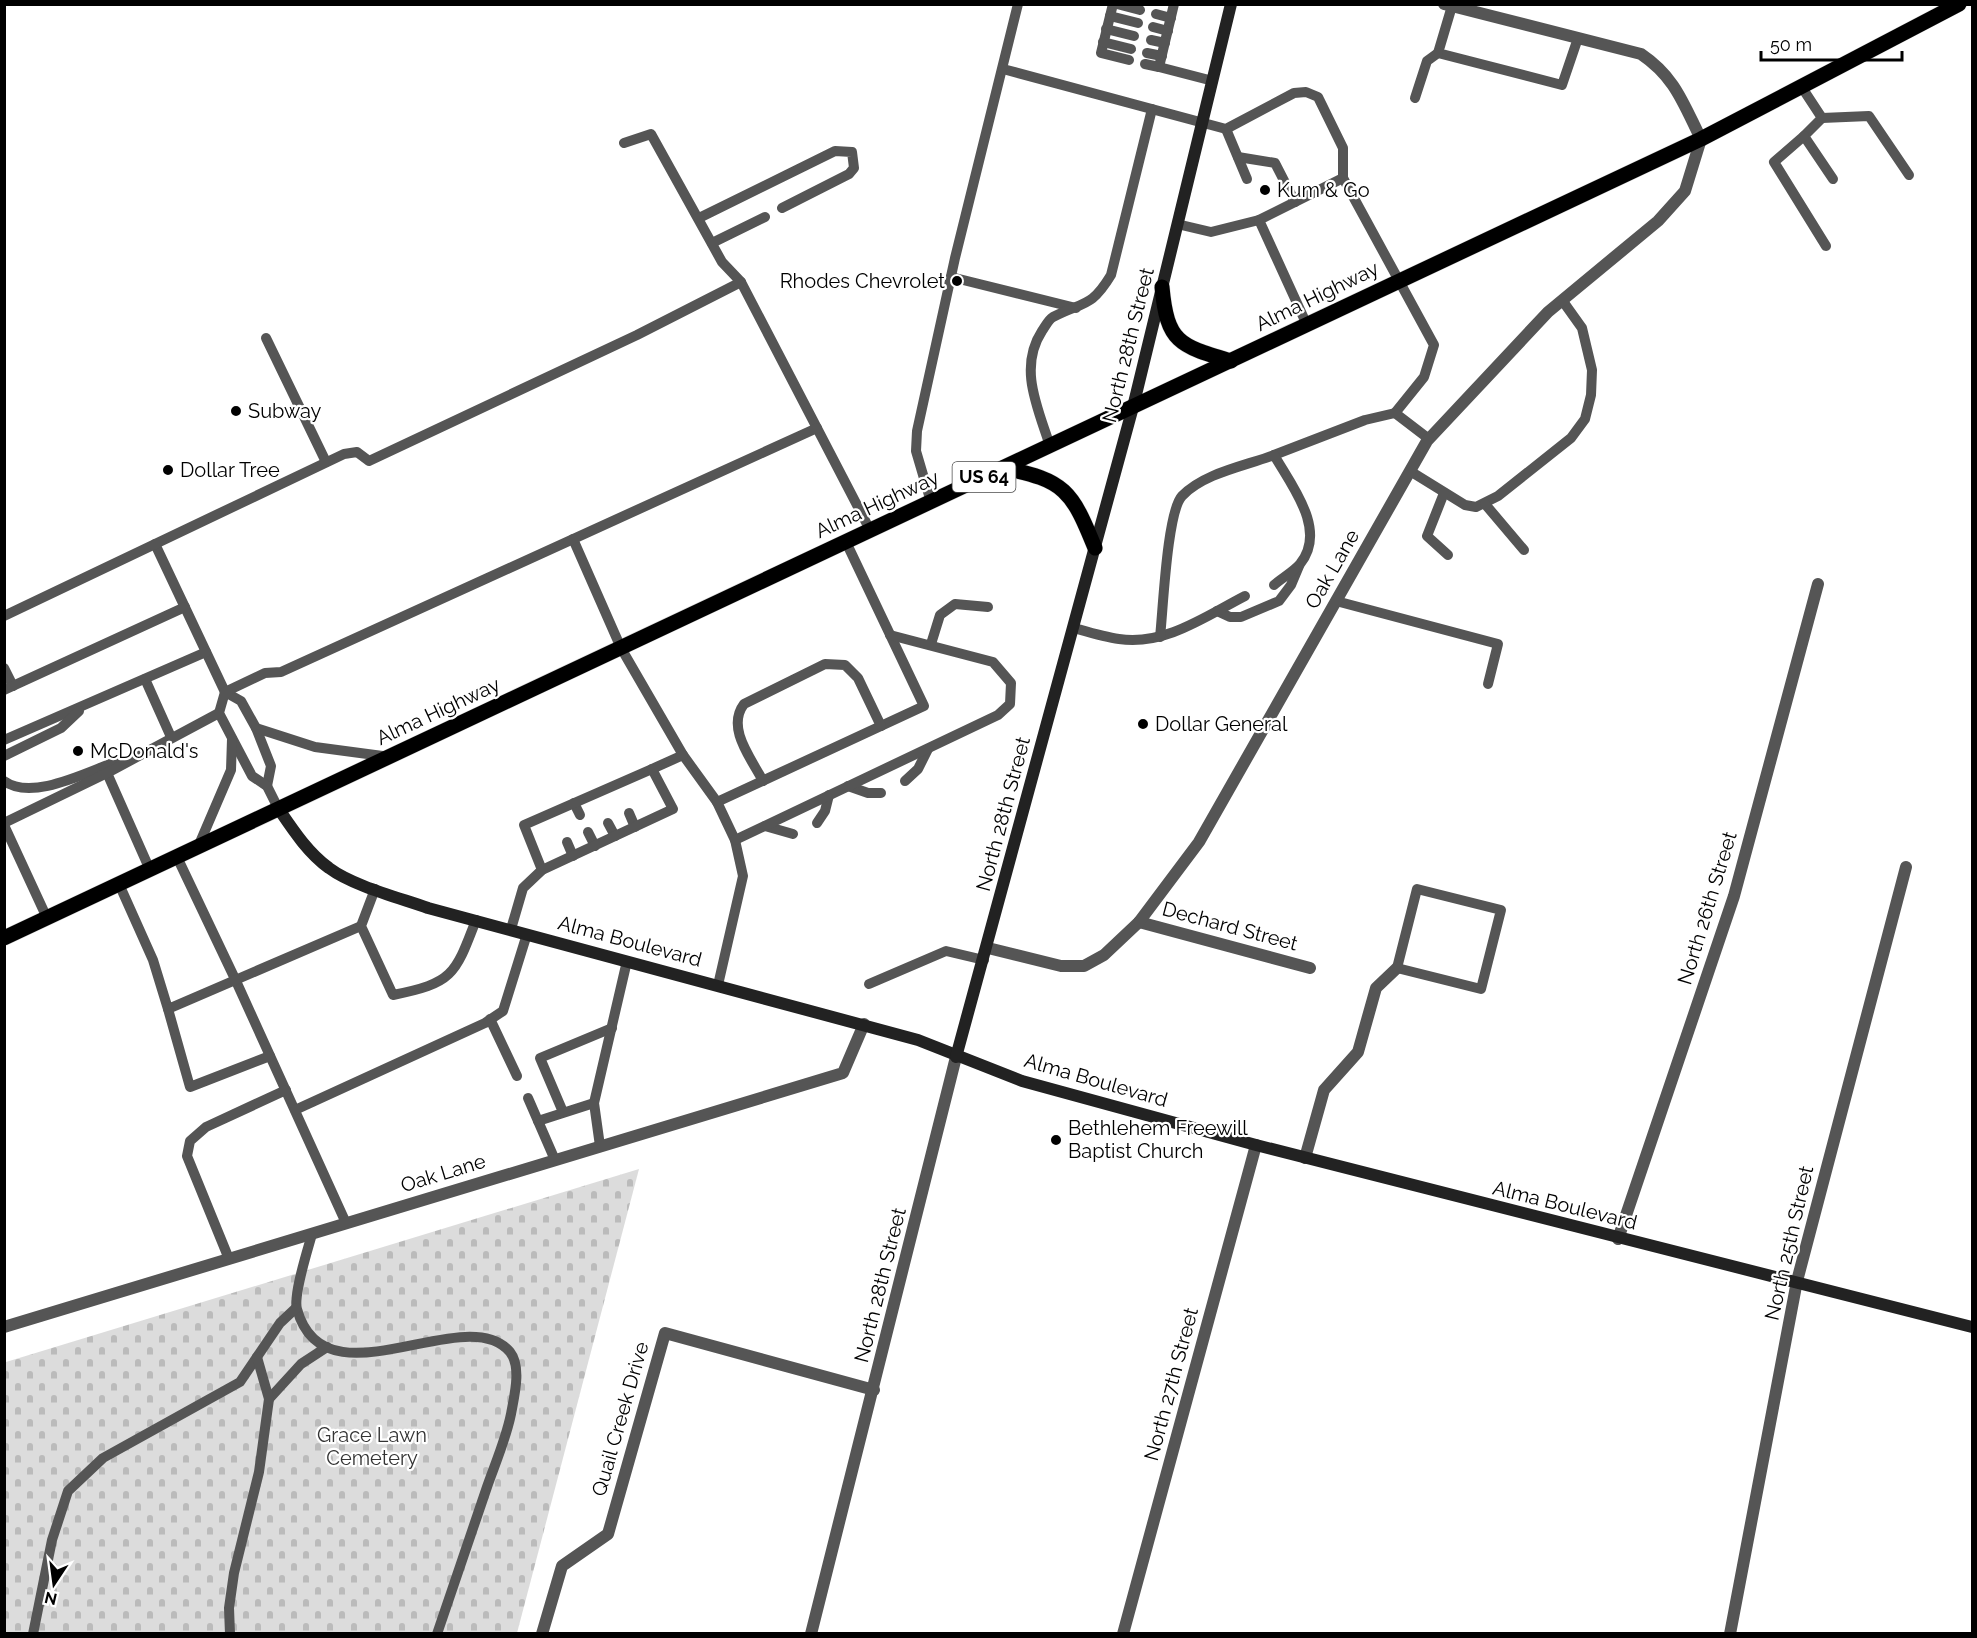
<svg xmlns="http://www.w3.org/2000/svg" width="1977" height="1638" viewBox="0 0 1977 1638" font-family="Raleway,sans-serif">
<defs>
<pattern id="cemetery-stones" width="16" height="16" patternUnits="userSpaceOnUse" patternTransform="scale(1.5)"><rect width="16" height="16" fill="#dcdcdc"/><path d="M2 7V4a2 2 0 0 1 4 0v3zM10 15v-3a2 2 0 0 1 4 0v3z" fill="#bbb"/></pattern>
</defs>
<rect width="100%" height="100%" fill="#fff"/>
<!-- cemetery -->
<polygon fill="url(#cemetery-stones)" points="639,1169 517,1633 5,1634 6,1362"/>
<g fill="none" stroke-linecap="round" stroke-linejoin="round">
<!-- primary casing -->
<g stroke="#dbdbdb" stroke-width="16">
<g id="primary">
<path d="M1162,287c5,56 18,59 69,74"/>
<path d="M1003,468c62,12 69,23 92,80"/>
<polyline points="4,938 1701,139 1959,4"/>
</g>
</g>
<!-- lane -->
<g stroke="#555" stroke-width="10">
<polyline points="1113,4 1101,53 1129,60"/>
<polyline points="1117,4 1140,10"/>
<polyline points="1174,4 1159,67 1213,81"/>
<polyline points="1452,6 1438,53 1562,85 1578,38"/>
<polyline points="1156,14 1171,18"/>
<polyline points="1110,16 1138,23"/>
<polyline points="1153,27 1168,31"/>
<polyline points="1106,29 1134,36"/>
<polyline points="1151,40 1165,43"/>
<polyline points="1103,42 1131,49"/>
<polyline points="1147,53 1162,56"/>
<polyline points="1145,64 1159,67"/>
<polyline points="1003,69 1226,129 1294,93 1306,92 1318,97 1343,148 1343,178"/>
<polyline points="1801,86 1822,118 1804,136 1833,179"/>
<polyline points="1415,98 1427,61 1438,53"/>
<polyline points="1822,118 1869,116 1909,175"/>
<polyline points="1226,129 1247,179"/>
<polyline points="1804,136 1774,162 1826,246"/>
<polyline points="624,143 651,134 722,262 741,282 870,530"/>
<polyline points="1238,157 1275,163 1295,202"/>
<polyline points="699,218 835,151 852,152 854,168 849,174 782,208"/>
<polyline points="1177,224 1211,232 1259,220"/>
<polyline points="712,243 765,217"/>
<polyline points="951,277 1076,308"/>
<polyline points="1307,325 1259,220 1343,178 1434,345 1424,377 1395,413"/>
<polyline points="266,338 326,462"/>
<path d="M1050,446c-12,-38 -32,-78 -8,-115 3,-4 6,-11 11,-14 31,-16 38,-9 58,-42l41,-166"/>
<polyline points="1274,455 1365,420 1395,413 1429,439"/>
<polyline points="1410,471 1465,505 1476,507 1498,496 1571,438 1585,419 1591,395 1592,370 1582,328 1562,300"/>
<polyline points="1444,493 1427,536 1448,555"/>
<polyline points="931,502 916,451 917,431 955,258 1018,4"/>
<polyline points="1485,504 1524,550"/>
<polyline points="573,539 621,648 683,755 717,802 924,706 846,542"/>
<polyline points="155,544 225,692 241,701 256,728 271,766 267,786"/>
<polyline points="1336,601 1498,644 1488,684"/>
<polyline points="1217,611 1230,617 1241,617 1279,601 1291,585 1299,566"/>
<polyline points="4,616 344,454 357,452 369,461 637,335 741,282"/>
<path d="M1074,628c14,4 30,9 45,11 46,7 87,-23 126,-43"/>
<path d="M1160,637c3,-26 7,-125 22,-141 22,-23 63,-30 92,-41 17,30 54,75 26,109 -7,8 -18,14 -26,21"/>
<polyline points="931,644 940,615 955,604 988,607"/>
<polyline points="4,668 13,686"/>
<polyline points="145,679 171,737"/>
<polyline points="4,690 185,607"/>
<polyline points="256,728 315,747 390,757"/>
<polyline points="4,740 206,652"/>
<polyline points="4,756 61,728 79,711"/>
<polyline points="107,773 150,870"/>
<path d="M4,781c29,21 86,-11 117,-21"/>
<path d="M763,781c-12,-23 -37,-53 -19,-77l81,-40 20,1 13,13 23,48"/>
<polyline points="905,781 918,769 928,749"/>
<polyline points="848,786 868,793 881,793"/>
<polyline points="717,802 735,840 743,876 718,985"/>
<polyline points="574,803 580,815"/>
<polyline points="278,808 267,786 252,776 219,713 225,692 265,673 281,672 817,428"/>
<polyline points="629,813 635,827"/>
<polyline points="4,823 107,773 219,713"/>
<polyline points="608,823 615,836"/>
<polyline points="817,823 825,811 829,795"/>
<polyline points="4,825 47,918"/>
<polyline points="765,826 793,834"/>
<polyline points="588,832 595,846"/>
<polyline points="735,840 998,715 1010,704 1011,683 993,662 890,635"/>
<polyline points="567,842 573,856"/>
<polyline points="198,847 231,770 232,739"/>
<polyline points="177,857 236,981 346,1223"/>
<polyline points="542,870 524,825 652,769"/>
<polyline points="119,884 153,960 168,1009 361,926"/>
<path d="M375,889l-14,37 32,69c60,-12 62,-20 83,-75"/>
<polygon points="1417,889 1501,910 1481,989 1397,968"/>
<polyline points="511,929 523,888 542,870 673,809 652,769 683,755"/>
<polyline points="869,984 946,951 984,960"/>
<polyline points="168,1009 190,1087 270,1056"/>
<polyline points="490,1019 517,1076"/>
<polyline points="528,1098 555,1160"/>
<polyline points="295,1110 485,1023 503,1011 527,934"/>
<polyline points="563,1112 540,1058 612,1028"/>
<polyline points="538,1121 594,1103"/>
<polyline points="600,1146 594,1103 627,961"/>
<path d="M312,1234c-4,15 -19,61 -15,75 27,100 169,-10 213,43 12,15 4,45 1,62 -5,25 -16,50 -24,73 -17,49 -33,98 -50,147"/>
<polyline points="229,1259 187,1156 190,1141 206,1127 286,1090"/>
<polyline points="269,1399 301,1364 327,1347"/>
<polyline points="33,1634 52,1540 68,1491 103,1458 240,1382 280,1323 296,1308"/>
<polyline points="230,1634 229,1608 234,1573 259,1472 269,1399 257,1357"/>
</g>
<!-- street -->
<g stroke="#555" stroke-width="12">
<polyline points="1139,922 1310,968"/>
<path d="M988,948l73,18h23l20,-11 35,-33 60,-80 228,-401 121,-129 110,-91 27,-30 16,-52c-18,-36 -26,-62 -60,-85l-197,-50"/>
<polyline points="1305,1158 1324,1090 1358,1052 1376,988 1397,968"/>
<polyline points="1618,1239 1734,896 1818,584"/>
<polyline points="4,1327 843,1073 864,1024"/>
<polyline points="542,1634 562,1566 608,1534 665,1333 874,1390"/>
<polyline points="811,1634 956,1057"/>
<polyline points="1123,1634 1256,1145"/>
<polyline points="1730,1634 1797,1281 1906,867"/>
</g>
<!-- secondary -->
<g stroke="#222" stroke-width="12">
<path d="M278,808c15,22 30,45 51,60 24,18 71,30 99,40l490,132 104,41 234,64 716,182"/>
<polyline points="956,1057 1133,407 1231,4"/>
</g>
<!-- primary -->
<use href="#primary" stroke="#000" stroke-width="15"/>
</g>
<!-- markers -->
<g fill="#000" stroke="#fff" stroke-width="2">
<circle cx="1265" cy="190" r="6"/>
<circle cx="957" cy="281" r="6"/>
<circle cx="236" cy="411" r="6"/>
<circle cx="168" cy="470" r="6"/>
<circle cx="1143" cy="724" r="6"/>
<circle cx="78" cy="751" r="6"/>
<circle cx="1056" cy="1140" r="6"/>
</g>
<g text-anchor="middle" stroke-width="4.5" stroke-linejoin="round" paint-order="stroke">
<!-- shield labels -->
<rect fill="#fff" stroke="#4c4c4c" stroke-width="1.5" x="952.5" y="462" width="63" height="30" rx="4.5"/>
<g font-size="18" font-weight="bold" fill="#000">
<text x="984" y="483">US 64</text>
</g>
<!-- poi labels -->
<g font-size="20" fill="#000" stroke="#fff" text-anchor="start">
<text x="1277" y="197">Kum &amp; Go</text>
<text x="945" y="288" text-anchor="end">Rhodes Chevrolet</text>
<text x="248" y="418">Subway</text>
<text x="180" y="477">Dollar Tree</text>
<text x="1155" y="731">Dollar General</text>
<text x="90" y="758">McDonald's</text>
<text x="1068" y="1135">Bethlehem Freewill<tspan x="1068" dy="23">Baptist Church</tspan></text>
</g>
<!-- street labels -->
<g font-size="20" fill="#000" stroke="#fff">
<text transform="translate(1317 296) rotate(-26)" y="7">Alma Highway</text>
<text transform="translate(1128 345) rotate(-76)" y="7">North 28th Street</text>
<text transform="translate(877 504) rotate(-25)" y="7">Alma Highway</text>
<text transform="translate(1332 569) rotate(-60)" y="7">Oak Lane</text>
<text transform="translate(438 711) rotate(-25)" y="7">Alma Highway</text>
<text transform="translate(1003 814) rotate(-75)" y="7">North 28th Street</text>
<text transform="translate(1707 908) rotate(-73)" y="7">North 26th Street</text>
<text transform="translate(1230 926) rotate(15)" y="7">Dechard Street</text>
<text transform="translate(630 941) rotate(15)" y="7">Alma Boulevard</text>
<text transform="translate(1096 1080) rotate(16)" y="7">Alma Boulevard</text>
<text transform="translate(443 1173) rotate(-17)" y="7">Oak Lane</text>
<text transform="translate(1565 1205) rotate(14)" y="7">Alma Boulevard</text>
<text transform="translate(1789 1243) rotate(-77)" y="7">North 25th Street</text>
<text transform="translate(880 1285) rotate(-76)" y="7">North 28th Street</text>
<text transform="translate(1171 1384) rotate(-75)" y="7">North 27th Street</text>
<text transform="translate(620 1419) rotate(-74)" y="7">Quail Creek Drive</text>
</g>
<!-- park labels -->
<g font-size="20" fill="#333" stroke="#fff">
<text x="372" y="1442">Grace Lawn<tspan x="372" dy="23">Cemetery</tspan></text>
</g>
</g>
<!-- border -->
<rect width="1977" height="1638" fill="none" stroke="#000000" stroke-width="12"/>
<!-- north arrow -->
<g transform="translate(54 1584) rotate(193)" stroke="#ffffff" stroke-width="4.5" paint-order="stroke">
<path d="M0-4.5L10 22L0 15L-10 22Z" fill="#000000"/>
<text y="-9" font-size="16" font-weight="bold" text-anchor="middle" fill="#000000">N</text>
</g>
<!-- scale -->
<path d="M1761 51v9h141v-9" fill="none" stroke="#000000" stroke-width="3"/>
<text x="1770" y="51" font-size="18" fill="#000000" stroke="#ffffff" stroke-width="4.5" paint-order="stroke">50 m</text>
</svg>
